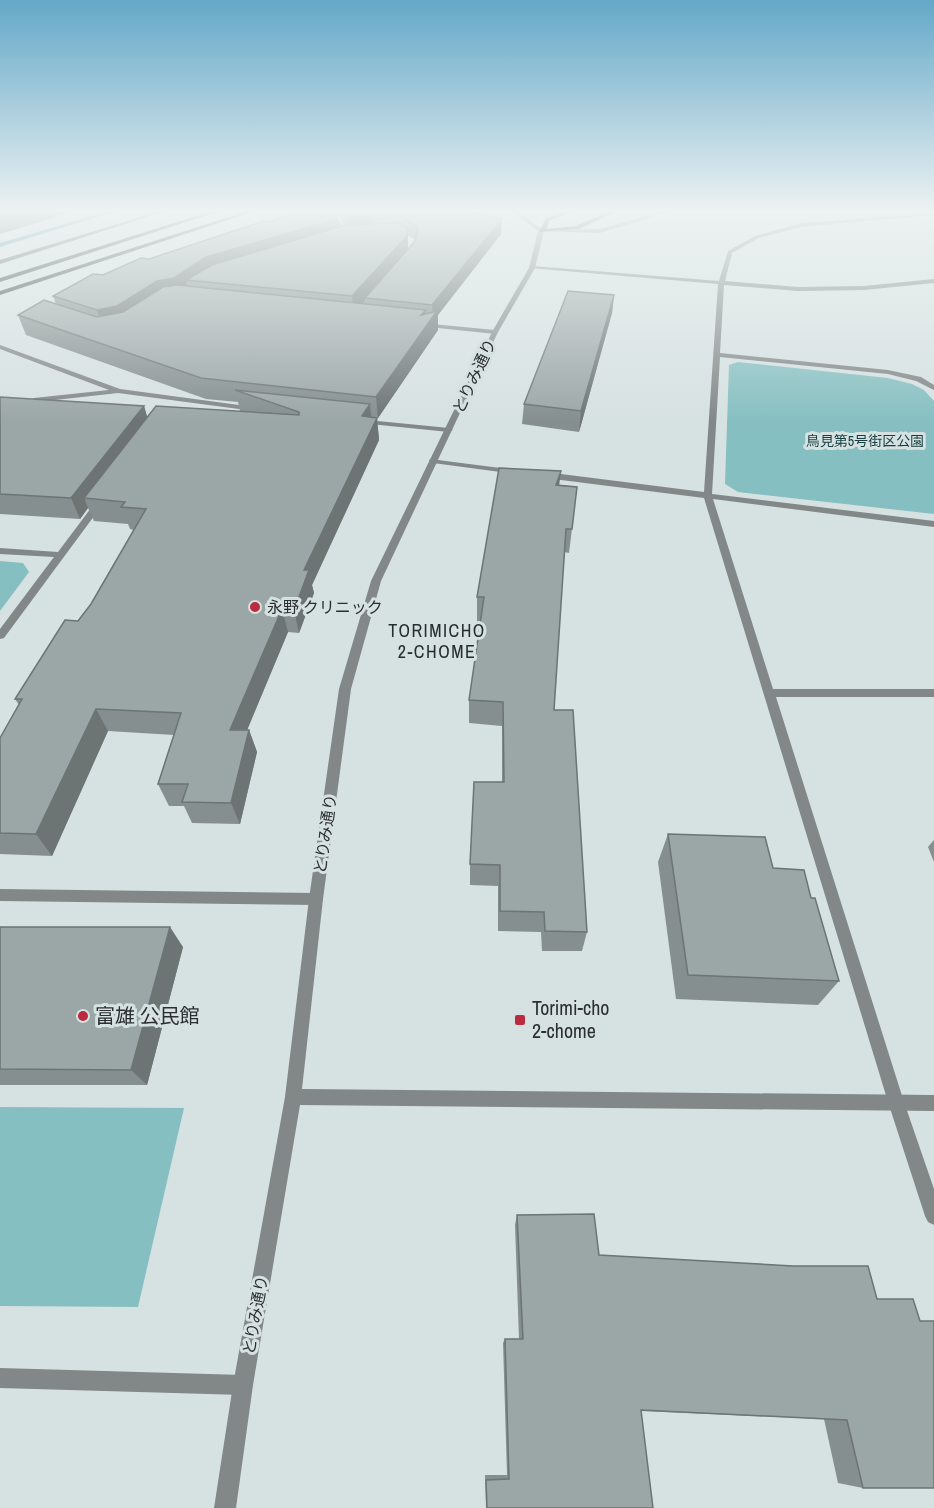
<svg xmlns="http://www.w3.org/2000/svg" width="934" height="1508" viewBox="0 0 934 1508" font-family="'Archivo Narrow','Noto Sans JP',sans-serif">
<rect width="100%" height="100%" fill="#d6e1e1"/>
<!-- green -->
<g fill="#86bfc1">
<polygon points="738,362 888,378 912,384 924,390 934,401 934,514 738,492 725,484 729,365"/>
<polygon points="0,561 23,563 29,572 0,611"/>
<polygon points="0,1107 184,1108 138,1307 0,1306"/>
</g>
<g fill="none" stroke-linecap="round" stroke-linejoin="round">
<!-- stream -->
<polygon fill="#3f9599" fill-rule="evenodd" points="112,210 120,210 0,247 0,243"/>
<!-- service -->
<polygon fill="#828787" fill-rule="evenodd" points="331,210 335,210 347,238 342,237"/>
<!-- minor -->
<g fill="#828787" fill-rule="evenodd">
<polygon points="669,210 675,210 600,233 538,231 600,229"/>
<polygon points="934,213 934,215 801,227 759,238 732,253 725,281 798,287 864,286 934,279 934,283 864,290 798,291 724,285 720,353 888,370 921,377 934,385 934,390 916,381 888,374 720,357 712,494 934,521 934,527 713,499 773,689 934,689 934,697 776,697 904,1102 934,1189 934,1225 928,1222 925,1216 888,1102 704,498 545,478 541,475 545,472 704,492 718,284 529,268 532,266 719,281 728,251 755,236 801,223"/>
<polygon points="421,323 495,330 498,332 495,334 419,326 418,325"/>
<polygon points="0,345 120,389 254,407 258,409 254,411 118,393 37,402 33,400 34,398 109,390 0,349"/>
<polygon points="357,419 449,428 453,430 449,432 360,423 357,423"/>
<polygon points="430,459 515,470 519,472 515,474 433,463 429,461"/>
<polygon points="100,499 104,502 103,504 4,638 0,639 0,629 54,557 0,554 0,548 58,552 97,500"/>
<polygon points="0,889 316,893 321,895 323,899 321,903 316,905 0,901"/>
<polygon points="0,1368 243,1375 250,1378 253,1385 250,1392 243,1395 0,1388"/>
</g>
<!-- tertiary -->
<polygon fill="#828787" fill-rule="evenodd" points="511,210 516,210 544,231 535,268 498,332 381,581 351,689 323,899 302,1089 934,1095 934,1111 300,1105 253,1385 236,1508 214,1508 233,1385 285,1097 309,899 339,689 371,581 492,332 529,268 538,231"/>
<!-- secondary -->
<polygon fill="#575e5e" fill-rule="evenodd" points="163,210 169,210 0,264 0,260"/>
<!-- primary -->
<g fill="#394141" fill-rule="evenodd">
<polygon points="215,210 220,211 0,282 0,278"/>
<polygon points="250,210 258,210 0,295 0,291"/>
<polygon points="570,210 578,210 550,220 546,229 576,226 612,210 619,210 579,229 539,232 546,218"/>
</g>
</g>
<!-- wall -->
<g fill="#858f8f" fill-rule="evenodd">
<path d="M339,210h122l40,24 -63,81v15l-60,88 -6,-1 5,1 2,22 -67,145 2,8 -15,40 -11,-1 -41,98h2l8,22 -17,72 -48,-1 -8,-17h-15l-11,-22 16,-49 -66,-4 -56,125 -52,-2v-116l19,-33 -4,-6 76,-95 43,-74 -4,-1 -2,-5 -34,-3 -6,-13 -8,11 -80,-5v-117l144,9 3,11 93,-6 -2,-9 -32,-3 -180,-64 -8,-20 38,-11 -3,-8 50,-21 46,-16 120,-37 68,-3 1,8 6,-2 -5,-10zM408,235l7,5 -7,10z"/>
<polygon points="614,295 612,313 579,432 522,424 524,404"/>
<polygon points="559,485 577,487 569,553 564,552 554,710 587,932 582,951 542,951 541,932 498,931 498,886 470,885 470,864 502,782 502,726 469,723 469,700 481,621 477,621 477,597"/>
<polygon points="668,834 773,868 811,898 839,981 818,1005 676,999 658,862"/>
<polygon points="934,840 934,862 928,847"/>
<polygon points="0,927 183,947 147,1085 0,1085"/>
<polygon points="517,1215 599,1255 793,1266 868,1266 863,1488 838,1483 824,1419 641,1411 653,1508 486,1508 485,1475 507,1475 503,1343 505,1339 519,1339 515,1225"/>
</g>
<!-- shaded-wall -->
<g fill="#6c7474">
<polygon points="0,210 78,210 57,216 57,217 0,234"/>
<polygon points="373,214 374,229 347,233 346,218"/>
<polygon points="337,219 339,235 186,280 188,290 103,329 97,310 206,257"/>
<polygon points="502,219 501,234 438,315 438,330 378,418 376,397 421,315 426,310 426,326 433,317 432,305"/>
<polygon points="408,229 408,245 407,253 365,298 365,301 354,314 352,296"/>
<polygon points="614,295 612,313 579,432 581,411"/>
<polygon points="370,404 372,426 362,416"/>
<polygon points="144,406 150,426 84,498 88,508 80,519 71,498"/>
<polygon points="377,418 379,440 312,585 314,593 299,633 294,610 304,570"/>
<polygon points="561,471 558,494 556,485"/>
<polygon points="282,609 288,632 238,752 230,730"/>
<polygon points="96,709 108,731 52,856 36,834"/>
<polygon points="249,730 257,752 240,824 231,803"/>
<polygon points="170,927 183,947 147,1085 131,1070"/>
</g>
<!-- building -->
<g fill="#9ba6a6" stroke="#6c7474" stroke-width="1.5">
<polygon points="306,210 333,210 337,219 206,257 174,278 157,281 117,306 97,310 53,296 93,274 103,275 141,258 149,259 264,221 269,222"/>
<polygon points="342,210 461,210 502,219 432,305 365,298 415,241 418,227 401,217 373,214 346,218"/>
<polygon points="397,223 408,229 406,237 352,296 186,280 212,265 345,225"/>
<polygon points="177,285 426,310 421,315 437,311 376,397 201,378 18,315 44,300 97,317 123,312 163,287"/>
<polygon points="568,291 614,295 581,411 524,404"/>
<polygon points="235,390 370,404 362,416 377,418 304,570 309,570 294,610 282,609 230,730 249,730 231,803 182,802 188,784 158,784 181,713 96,709 36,834 0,833 0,738 22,699 15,699 65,620 78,621 91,604 146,509 121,507 125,502 84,498 156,406 299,415 299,412"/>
<polygon points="0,397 144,406 71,498 0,494"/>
<polygon points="499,468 561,471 556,485 577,487 572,529 566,529 554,710 573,710 587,932 545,931 544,912 500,911 500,865 470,864 474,782 504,782 503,702 469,700 484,597 477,597"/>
<polygon points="668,834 765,837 773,868 804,870 811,898 815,898 839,981 688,975"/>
<polygon points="0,927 170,927 131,1070 0,1069"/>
<polygon points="594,1214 599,1255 793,1266 868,1266 877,1299 913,1299 920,1321 934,1321 934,1488 863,1488 847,1420 641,1410 653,1508 487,1508 486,1480 509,1479 505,1339 523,1339 517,1215"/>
</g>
<!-- sky -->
<linearGradient id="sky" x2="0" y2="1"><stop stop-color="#64a8c8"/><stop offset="0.5" stop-color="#edf2f2"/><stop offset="1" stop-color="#edf2f2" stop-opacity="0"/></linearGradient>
<rect width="934" height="421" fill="url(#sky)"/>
<!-- markers -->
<g fill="#bb2a3f" stroke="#d6e1e1" stroke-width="2">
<circle cx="255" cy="607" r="6"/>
<circle cx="83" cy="1016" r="6"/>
<rect x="514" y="1014" width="12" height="12" rx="3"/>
</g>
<g text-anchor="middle" stroke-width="6" stroke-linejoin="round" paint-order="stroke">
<!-- far-park labels -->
<g font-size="14" fill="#163e40" stroke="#d6e1e1">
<text x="865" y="446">鳥見第5号街区公園</text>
</g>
<!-- street labels -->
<g font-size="16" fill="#2b2f2f" stroke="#d6e1e1">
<text transform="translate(474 376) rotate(-65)" y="6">とりみ通り</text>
<text transform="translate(325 834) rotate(-82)" y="6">とりみ通り</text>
<text transform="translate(255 1315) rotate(-80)" y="6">とりみ通り</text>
</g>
<!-- poi labels -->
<g font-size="16" fill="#2b2f2f" stroke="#d6e1e1" text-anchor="start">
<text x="267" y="613">永野 クリニック</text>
</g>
<!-- neighbourhood labels -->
<g font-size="18" letter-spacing="1.5" fill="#252d2d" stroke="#d6e1e1">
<text x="437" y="637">TORIMICHO<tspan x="437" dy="21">2-CHOME</tspan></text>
</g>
<!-- near-poi labels -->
<g font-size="20" fill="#2b2f2f" stroke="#d6e1e1" text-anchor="start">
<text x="532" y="1015">Torimi-cho<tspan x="532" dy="23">2-chome</tspan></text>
<text x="95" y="1023">富雄 公民館</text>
</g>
</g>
</svg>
